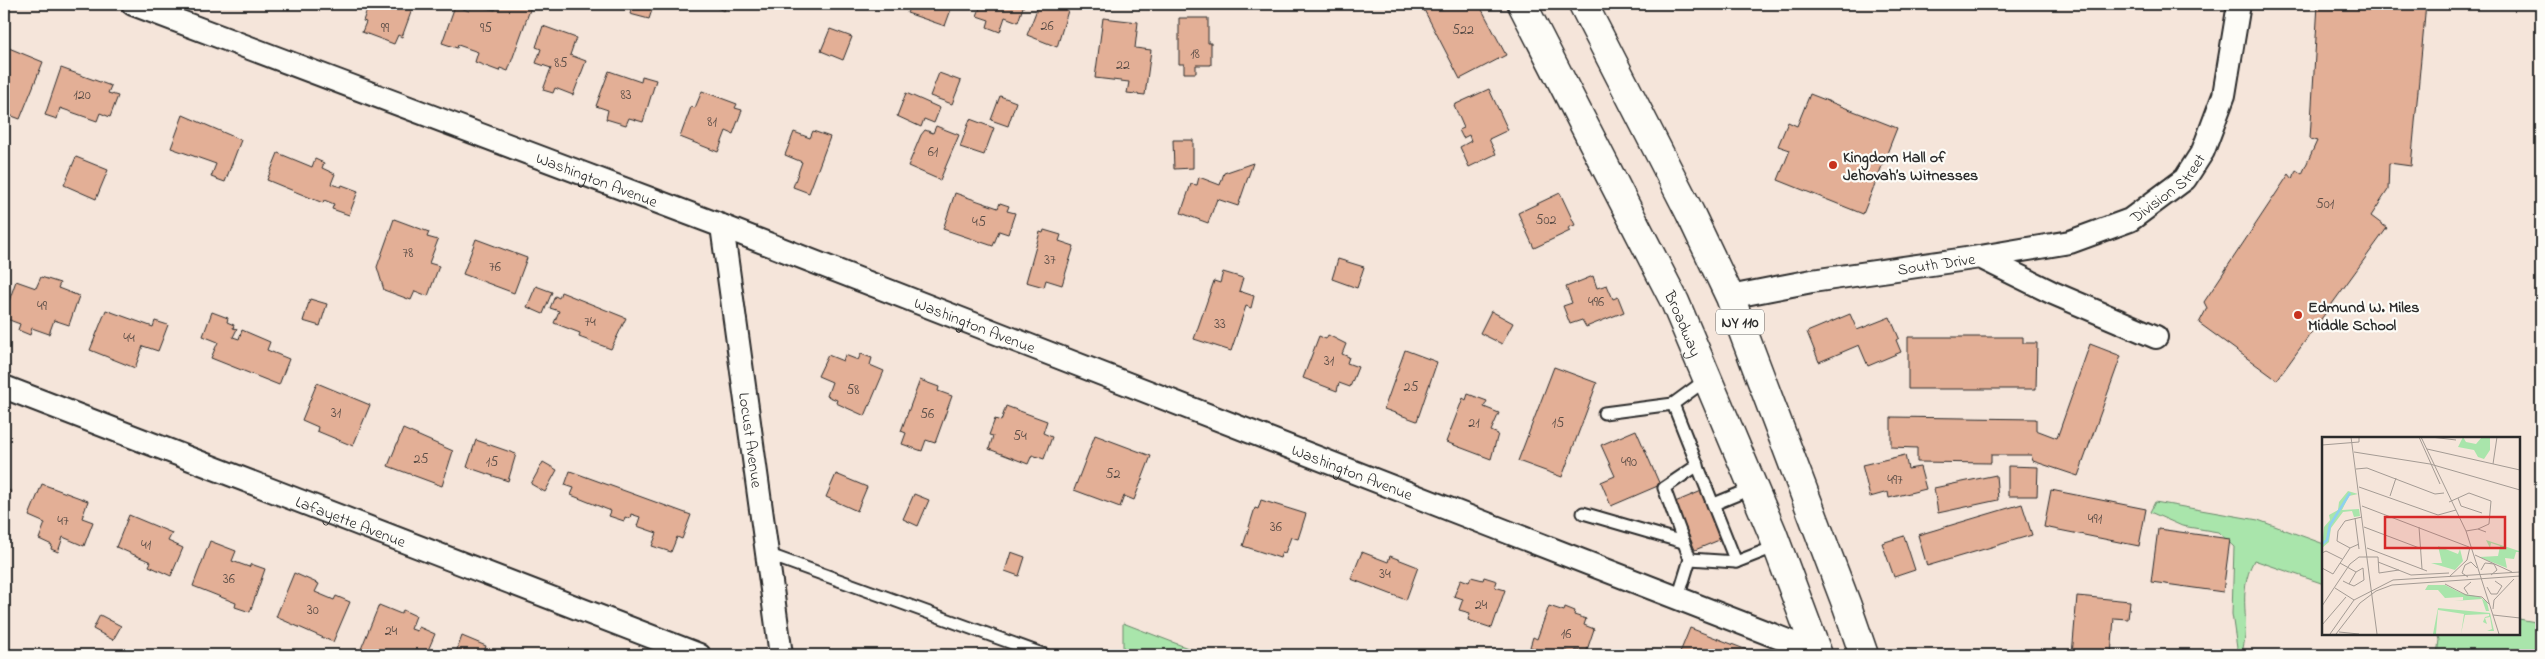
<svg xmlns="http://www.w3.org/2000/svg" width="2545" height="659" viewBox="0 0 2545 659" font-family="'Indie Flower',sans-serif">
<rect width="100%" height="100%" fill="#f5e5da"/>
<filter id="ink" filterUnits="userSpaceOnUse"><feTurbulence type="fractalNoise" baseFrequency=".02" numOctaves="2"/><feDisplacementMap in="SourceGraphic" scale="10" xChannelSelector="R" yChannelSelector="G"/><feConvolveMatrix kernelMatrix="1 2 1 2 8 2 1 2 1" color-interpolation-filters="sRGB"/></filter>
<g filter="url(#ink)">
<!-- green -->
<g fill="#a9e5ab" stroke="#6a886b">
<path d="M2155,502l103,18 66,24v40l-70,-24c-19,37 -1,60 -13,95h-3l-6,-41 2,-67 -16,-15 -36,-6 -32,-14z"/>
<polygon points="2519,619 2541,623 2541,655 2437,655 2439,640 2437,633 2519,633"/>
<polygon points="1123,623 1206,655 1123,655"/>
</g>
<!-- building -->
<g fill="#e3af96" stroke="#2b2b2b">
<polygon points="324,4 337,4 335,8"/>
<polygon points="369,4 414,4 402,37 398,35 394,44 362,32 366,22 363,21"/>
<polygon points="472,4 495,10 497,4 532,4 508,71 500,68 499,71 475,62 478,52 458,45 457,48 442,43 455,6 469,11"/>
<polygon points="634,4 654,4 649,19 630,14"/>
<polygon points="709,4 727,4 724,11"/>
<polygon points="911,4 953,4 945,26 907,13"/>
<polygon points="974,4 1024,4 1018,22 1005,17 1000,32 987,27 989,20 977,16 980,8"/>
<polygon points="1039,4 1070,4 1057,47 1027,35"/>
<polygon points="1421,4 1479,4 1506,55 1460,79"/>
<polygon points="2318,4 2426,4 2411,166 2389,163 2388,190 2371,216 2387,228 2277,380 2199,323 2207,308 2204,302 2289,174 2293,179 2296,170 2302,174 2317,141 2310,139"/>
<polygon points="1103,18 1138,22 1135,48 1151,50 1145,95 1127,93 1129,82 1095,78"/>
<polygon points="1179,18 1208,18 1208,43 1211,43 1211,65 1196,65 1196,73 1184,73 1184,64 1179,64"/>
<polygon points="543,26 576,38 570,55 586,61 573,95 555,88 553,93 543,90 551,68 536,63 541,49 536,47"/>
<polygon points="830,29 852,37 843,60 821,51"/>
<polygon points="4,46 43,62 20,119 4,113 10,94 7,93 4,101"/>
<polygon points="61,68 111,86 108,93 118,96 110,117 100,113 97,121 60,108 57,119 45,115"/>
<polygon points="609,71 641,82 642,76 656,80 643,122 629,118 626,125 606,119 608,110 596,106"/>
<polygon points="939,73 961,81 952,104 930,96"/>
<polygon points="1489,89 1508,130 1489,139 1496,154 1469,167 1460,147 1471,141 1469,135 1463,138 1459,130 1464,128 1454,105"/>
<polygon points="702,91 737,104 735,108 742,110 733,134 726,131 718,152 680,137 691,107 695,108"/>
<polygon points="906,93 940,108 934,123 924,119 921,127 897,116"/>
<polygon points="1810,94 1897,128 1863,214 1778,180 1790,150 1778,146 1788,122 1797,126"/>
<polygon points="1000,96 1016,102 1008,126 991,120"/>
<polygon points="183,115 241,140 225,182 211,177 216,164 171,148"/>
<polygon points="970,119 994,128 984,155 960,147"/>
<polygon points="936,126 959,135 940,180 908,166 921,135 925,130 933,133"/>
<polygon points="813,131 830,137 809,193 793,187 802,162 785,155 794,132 810,138"/>
<polygon points="1173,140 1193,140 1193,168 1174,169"/>
<polygon points="278,153 312,167 315,159 324,163 322,168 335,174 331,184 341,187 342,185 358,191 349,215 332,209 334,204 324,200 323,203 267,180"/>
<polygon points="76,157 108,170 96,199 64,185"/>
<polygon points="1253,163 1238,206 1217,199 1208,223 1181,213 1191,184 1197,185 1199,177 1220,185 1224,173"/>
<polygon points="955,193 998,208 1000,203 1009,206 1007,211 1015,213 1008,234 999,231 993,246 943,229"/>
<polygon points="1560,193 1575,225 1568,228 1570,231 1534,248 1518,213"/>
<polygon points="394,219 429,232 427,237 438,240 429,263 439,266 428,296 415,291 411,300 384,290 377,267"/>
<polygon points="1044,230 1061,235 1059,241 1074,246 1062,285 1046,280 1044,287 1026,282 1040,232 1043,233"/>
<polygon points="476,239 527,258 514,293 463,274"/>
<polygon points="1338,259 1364,267 1357,288 1332,279"/>
<polygon points="1223,272 1243,278 1239,291 1254,296 1251,308 1246,306 1231,351 1194,339 1214,281 1220,283"/>
<polygon points="1593,276 1597,288 1607,285 1613,299 1618,297 1624,312 1586,327 1582,320 1570,324 1563,306 1572,303 1566,287"/>
<polygon points="41,277 60,283 58,288 79,296 69,325 54,320 49,334 32,328 30,335 18,330 20,324 4,318 4,315 16,281 36,288"/>
<polygon points="536,286 552,292 543,314 527,307"/>
<polygon points="561,292 626,318 611,349 579,337 580,333 554,323 559,311 550,308 555,296 559,298"/>
<polygon points="310,299 327,304 320,326 303,321"/>
<polygon points="106,310 153,327 155,321 168,325 158,351 143,346 135,368 90,350"/>
<polygon points="1491,311 1513,323 1502,344 1480,333"/>
<polygon points="212,312 228,318 227,322 234,325 233,328 237,329 233,337 239,339 242,330 270,342 267,350 289,359 279,385 211,358 218,342 203,336"/>
<polygon points="1850,314 1857,330 1890,317 1899,338 1896,340 1901,352 1868,366 1859,345 1819,362 1807,332"/>
<polygon points="1328,335 1346,344 1342,354 1349,357 1347,363 1358,367 1350,387 1339,383 1337,391 1303,378 1319,336 1326,339"/>
<polygon points="1908,337 2023,337 2023,343 2037,343 2036,389 1908,389"/>
<polygon points="2090,344 2121,356 2078,476 2033,461 2031,455 1991,455 1991,463 1917,462 1917,448 1891,447 1891,417 2036,419 2036,430 2057,438"/>
<polygon points="1405,350 1437,362 1417,421 1384,409"/>
<polygon points="861,354 872,358 870,365 884,371 865,416 836,403 837,400 827,396 832,382 818,376 828,355 843,361 845,355 858,360"/>
<polygon points="1554,367 1597,383 1562,477 1518,461"/>
<polygon points="920,380 939,387 938,391 952,396 935,443 926,440 922,451 902,444 906,433 901,431"/>
<polygon points="317,383 370,405 353,446 317,431 318,427 302,420"/>
<polygon points="1468,394 1487,401 1484,407 1499,413 1491,431 1498,434 1491,459 1446,442 1463,398 1466,400"/>
<polygon points="1006,406 1047,421 1043,433 1052,437 1044,459 1032,455 1028,464 989,449 993,436 989,435 995,419 1001,421"/>
<polygon points="403,429 453,451 442,486 388,466"/>
<polygon points="1636,430 1660,485 1611,506 1601,482 1615,476 1601,445"/>
<polygon points="1095,435 1151,456 1134,500 1124,496 1120,507 1074,490"/>
<polygon points="476,440 516,454 508,481 467,467"/>
<polygon points="1905,455 1908,469 1920,467 1926,489 1889,498 1888,492 1870,497 1862,465"/>
<polygon points="543,462 557,470 545,492 531,484"/>
<polygon points="2008,466 2038,467 2037,496 2008,496"/>
<polygon points="570,471 691,515 682,539 677,537 671,552 652,546 657,533 637,526 640,517 631,514 630,519 625,517 624,521 609,516 611,511 571,495 574,488 565,485"/>
<polygon points="836,474 867,487 857,511 826,497"/>
<polygon points="1996,475 1998,500 1938,513 1934,488"/>
<polygon points="42,484 88,501 82,518 93,522 84,546 63,537 58,552 51,549 52,545 39,539 45,523 29,516"/>
<polygon points="4,488 11,491 4,507"/>
<polygon points="1704,490 1724,538 1695,550 1675,502"/>
<polygon points="2051,490 2146,509 2139,546 2044,527"/>
<polygon points="914,494 929,500 918,526 903,519"/>
<polygon points="1261,500 1306,514 1298,539 1291,537 1285,553 1282,552 1280,558 1243,546 1255,508 1258,509"/>
<polygon points="2022,504 2032,535 1927,566 1918,535"/>
<polygon points="129,515 172,533 168,541 183,548 171,576 149,566 151,562 116,547"/>
<polygon points="2158,529 2230,539 2223,592 2151,582"/>
<polygon points="1904,536 1915,570 1894,577 1882,543"/>
<polygon points="210,541 236,551 232,561 249,567 251,564 265,569 250,612 235,607 236,603 193,586"/>
<polygon points="1011,552 1025,557 1019,576 1005,571"/>
<polygon points="1362,552 1388,562 1390,556 1418,567 1406,600 1351,579"/>
<polygon points="294,573 319,584 315,592 334,600 336,596 350,602 333,642 276,617"/>
<polygon points="1471,577 1483,580 1484,577 1497,581 1495,587 1505,590 1492,628 1468,620 1470,613 1459,610 1463,599 1454,596 1461,579 1469,582"/>
<polygon points="2077,596 2130,601 2128,619 2114,618 2111,655 2072,655"/>
<polygon points="379,605 401,614 403,610 416,616 411,629 417,631 419,627 435,634 426,655 412,650 410,655 375,655 361,649"/>
<polygon points="1549,606 1564,611 1565,607 1575,611 1574,615 1586,619 1584,625 1594,629 1586,653 1576,650 1575,654 1563,650 1561,655 1553,655 1530,647 1533,637 1537,639"/>
<polygon points="100,615 121,626 113,640 93,629"/>
<polygon points="1690,628 1760,655 1679,655"/>
<polygon points="462,636 486,646 483,655 455,655"/>
</g>
<g fill="none" stroke-linecap="round" stroke-linejoin="round">
<!-- service casing -->
<g stroke="#2b2b2b" stroke-width="15">
<g id="service">
<polyline points="1707,379 1673,404 1736,562 1777,546"/>
<polyline points="1604,413 1673,404"/>
<polyline points="1698,465 1664,488 1690,559 1736,562"/>
<polyline points="1714,504 1753,488"/>
<polyline points="1583,513 1683,542"/>
<polyline points="767,554 1045,655"/>
<polyline points="1678,598 1690,559"/>
</g>
</g>
<!-- minor casing -->
<g stroke="#2b2b2b" stroke-width="26">
<g id="minor">
<path id="s1" d="M133,4l589,222 1094,426"/>
<path id="s2" d="M722,226l59,429"/>
<path id="s3" d="M1980,257l90,-15 60,-22 55,-41 18,-28 21,-56 15,-91"/>
<path id="s4" d="M1730,297l82,-16 168,-24 73,36 103,44"/>
<path id="s5" d="M4,387l695,268"/>
</g>
</g>
<!-- primary casing -->
<g stroke="#2b2b2b" stroke-width="31">
<g id="primary">
<path id="s6" d="M1522,4l153,298 97,230 46,123"/>
<polyline points="1583,4 1690,213 1730,297 1847,606 1864,655"/>
</g>
</g>
<!-- trunk casing -->
<g stroke="#2b2b2b" stroke-width="31">
<polyline id="trunk" points="1816,652 1817,655"/>
</g>
<!-- service -->
<use href="#service" stroke="#fdfcf7" stroke-width="11"/>
<!-- minor -->
<use href="#minor" stroke="#fdfcf7" stroke-width="22"/>
<!-- primary -->
<use href="#primary" stroke="#fdfcf7" stroke-width="28"/>
<!-- trunk -->
<use href="#trunk" stroke="#fdfcf7" stroke-width="28"/>
</g>
</g>
<!-- markers -->
<g fill="#c8321e" stroke="#fdfcf7" stroke-width="2">
<circle cx="1833" cy="165" r="5"/>
<circle cx="2298" cy="315" r="5"/>
</g>
<g text-anchor="middle" stroke-width="4.5" stroke-linejoin="round" paint-order="stroke">
<!-- number labels -->
<g font-size="14" fill="#594c46">
<text x="1047" y="30">26</text>
<text x="385" y="32">99</text>
<text x="486" y="32">95</text>
<text x="1463" y="34">522</text>
<text x="1195" y="58">18</text>
<text x="561" y="67">85</text>
<text x="1123" y="69">22</text>
<text x="82" y="99">120</text>
<text x="626" y="99">83</text>
<text x="712" y="126">81</text>
<text x="933" y="156">61</text>
<text x="2325" y="208">501</text>
<text x="1546" y="224">502</text>
<text x="979" y="226">45</text>
<text x="408" y="257">78</text>
<text x="1050" y="264">37</text>
<text x="495" y="271">76</text>
<text x="1596" y="306">496</text>
<text x="42" y="310">49</text>
<text x="590" y="326">74</text>
<text x="1220" y="328">33</text>
<text x="129" y="342">44</text>
<text x="1329" y="365">31</text>
<text x="1411" y="391">25</text>
<text x="853" y="394">58</text>
<text x="336" y="417">31</text>
<text x="927" y="418">56</text>
<text x="1474" y="427">21</text>
<text x="1558" y="427">15</text>
<text x="1020" y="440">54</text>
<text x="421" y="463">25</text>
<text x="492" y="466">15</text>
<text x="1629" y="466">490</text>
<text x="1113" y="478">52</text>
<text x="1895" y="484">497</text>
<text x="2095" y="523">491</text>
<text x="63" y="525">47</text>
<text x="1276" y="531">36</text>
<text x="146" y="549">41</text>
<text x="1385" y="578">34</text>
<text x="229" y="583">36</text>
<text x="1481" y="609">24</text>
<text x="313" y="614">30</text>
<text x="391" y="635">24</text>
<text x="1566" y="638">16</text>
</g>
<!-- shield labels -->
<rect fill="#fdfcf7" stroke="#6a6a68" stroke-width="1" x="1716" y="309.5" width="48" height="25" rx="4"/>
<g font-size="15" font-weight="bold" fill="#2b2b2b">
<text x="1740" y="327">NY 110</text>
</g>
<!-- poi labels -->
<g font-size="16" font-weight="bold" fill="#2b2b2b" stroke="#fdfcf7" text-anchor="start">
<text x="1843" y="162">Kingdom Hall of<tspan x="1843" dy="18">Jehovah’s Witnesses</tspan></text>
<text x="2308" y="312">Edmund W. Miles<tspan x="2308" dy="18">Middle School</tspan></text>
</g>
<!-- street labels -->
<g font-size="16" fill="#2b2b2b" stroke="#fdfcf7">
<text dy="6" stroke="none"><textPath href="#s1" startOffset="496">Washington Avenue</textPath></text>
<text dy="6" stroke="none"><textPath href="#s3" startOffset="205">Division Street</textPath></text>
<text dy="6" stroke="none"><textPath href="#s4" startOffset="209">South Drive</textPath></text>
<text dy="6" stroke="none"><textPath href="#s6" startOffset="358">Broadway</textPath></text>
<text dy="6" stroke="none"><textPath href="#s1" startOffset="901">Washington Avenue</textPath></text>
<text dy="6" stroke="none"><textPath href="#s2" startOffset="216">Locust Avenue</textPath></text>
<text dy="6" stroke="none"><textPath href="#s1" startOffset="1306">Washington Avenue</textPath></text>
<text dy="6" stroke="none"><textPath href="#s5" startOffset="372">Lafayette Avenue</textPath></text>
</g>
</g>
<!-- overview -->
<g transform="translate(2322 437)">
<rect width="198" height="198" fill="#f5e5da"/>
<path d="M141,0l3,5 10,2 6,-7h8v13l-6,9 -6,-2 -4,-7 -16,-3zM26,54l10,3 -9,2 -7,14 17,-1 1,7 -6,1 -2,-6 -9,1 -12,16 -2,14 -7,6 2,-21 6,-7 -1,-5 9,-5 1,-8zM164,103l33,11v1h-3l-2,7 -9,-1 2,10 -28,-11 19,-1 2,-10 -9,-3 -1,5zM116,109l20,8 2,-5 3,12 -8,9 -24,-7h11zM106,148h17l16,8 19,4 7,5 2,9h-3l-4,-12 -28,2 9,-1v-3l-18,1 -7,-8h-13zM116,171l52,5 4,18h-7l5,-2 -2,-12 -5,1 2,6 -4,-2 2,-5 4,-1v-2l-24,1 -4,19 3,-20 -26,-4 -2,24h-3z" fill="#a9e5ab"/>
<path fill="none" stroke="#8ed0f0" stroke-width="2.5" d="M0,107l5,-4 3,-15 20,-32"/>
<path fill="none" stroke="#a49b94" stroke-width="1" d="M29,0l26,197M97,0l21,47M99,0l45,94 33,103M109,0l25,3M0,8l37,-3v-5M105,12l93,21M32,15l76,12 90,26M171,27l4,-27M34,32l11,-1 68,26 9,-1M37,50l79,28 18,-5M68,59l6,-18M136,61l3,8 21,7M127,65l20,-9 22,8 -2,23 -11,5M40,69l107,41M33,81l4,31M42,90l58,22M97,90l3,42M144,94l12,-2 8,3M28,111l-13,-7 1,-10 7,-10 17,-4M45,111l60,23M0,116l4,-2 16,8M153,118l37,17M56,125l33,13 38,-2M18,126l16,9M0,131l11,6 17,-26 9,-4M159,133l4,-7 9,1 3,6 -6,5M127,140l18,-17 3,-13M146,140l-6,-4 3,-8 6,-3 6,6M21,144l6,3 5,2 10,-6 -1,-12 -7,4 -7,12M123,147l21,11 16,2 8,8M165,150l4,7h6l5,-8 -7,-5M13,151l19,12M146,157l-4,-6 7,-6M0,169l28,-42 9,-7h19l1,16 20,-3M171,172l1,-9 20,-21M171,178l27,3M0,188l24,-28M17,195l20,2M8,197l24,-34 39,-20 127,-8M14,197l24,-31 16,-12 16,-6 128,-9"/>
<path fill="#d62828" fill-opacity="0.15" stroke="#d62828" stroke-width="2.5" d="M63,80h120v31h-120z"/>
<rect width="198" height="198" fill="none" stroke="#2b2b2b" stroke-width="2.5"/>
</g>
<!-- margin -->
<rect width="2545" height="659" fill="none" stroke="#fdfcf7" stroke-width="20"/>
<rect x="10" y="10" width="2525" height="639" fill="none" stroke="#2b2b2b" stroke-width="2" filter="url(#ink)"/>
</svg>
